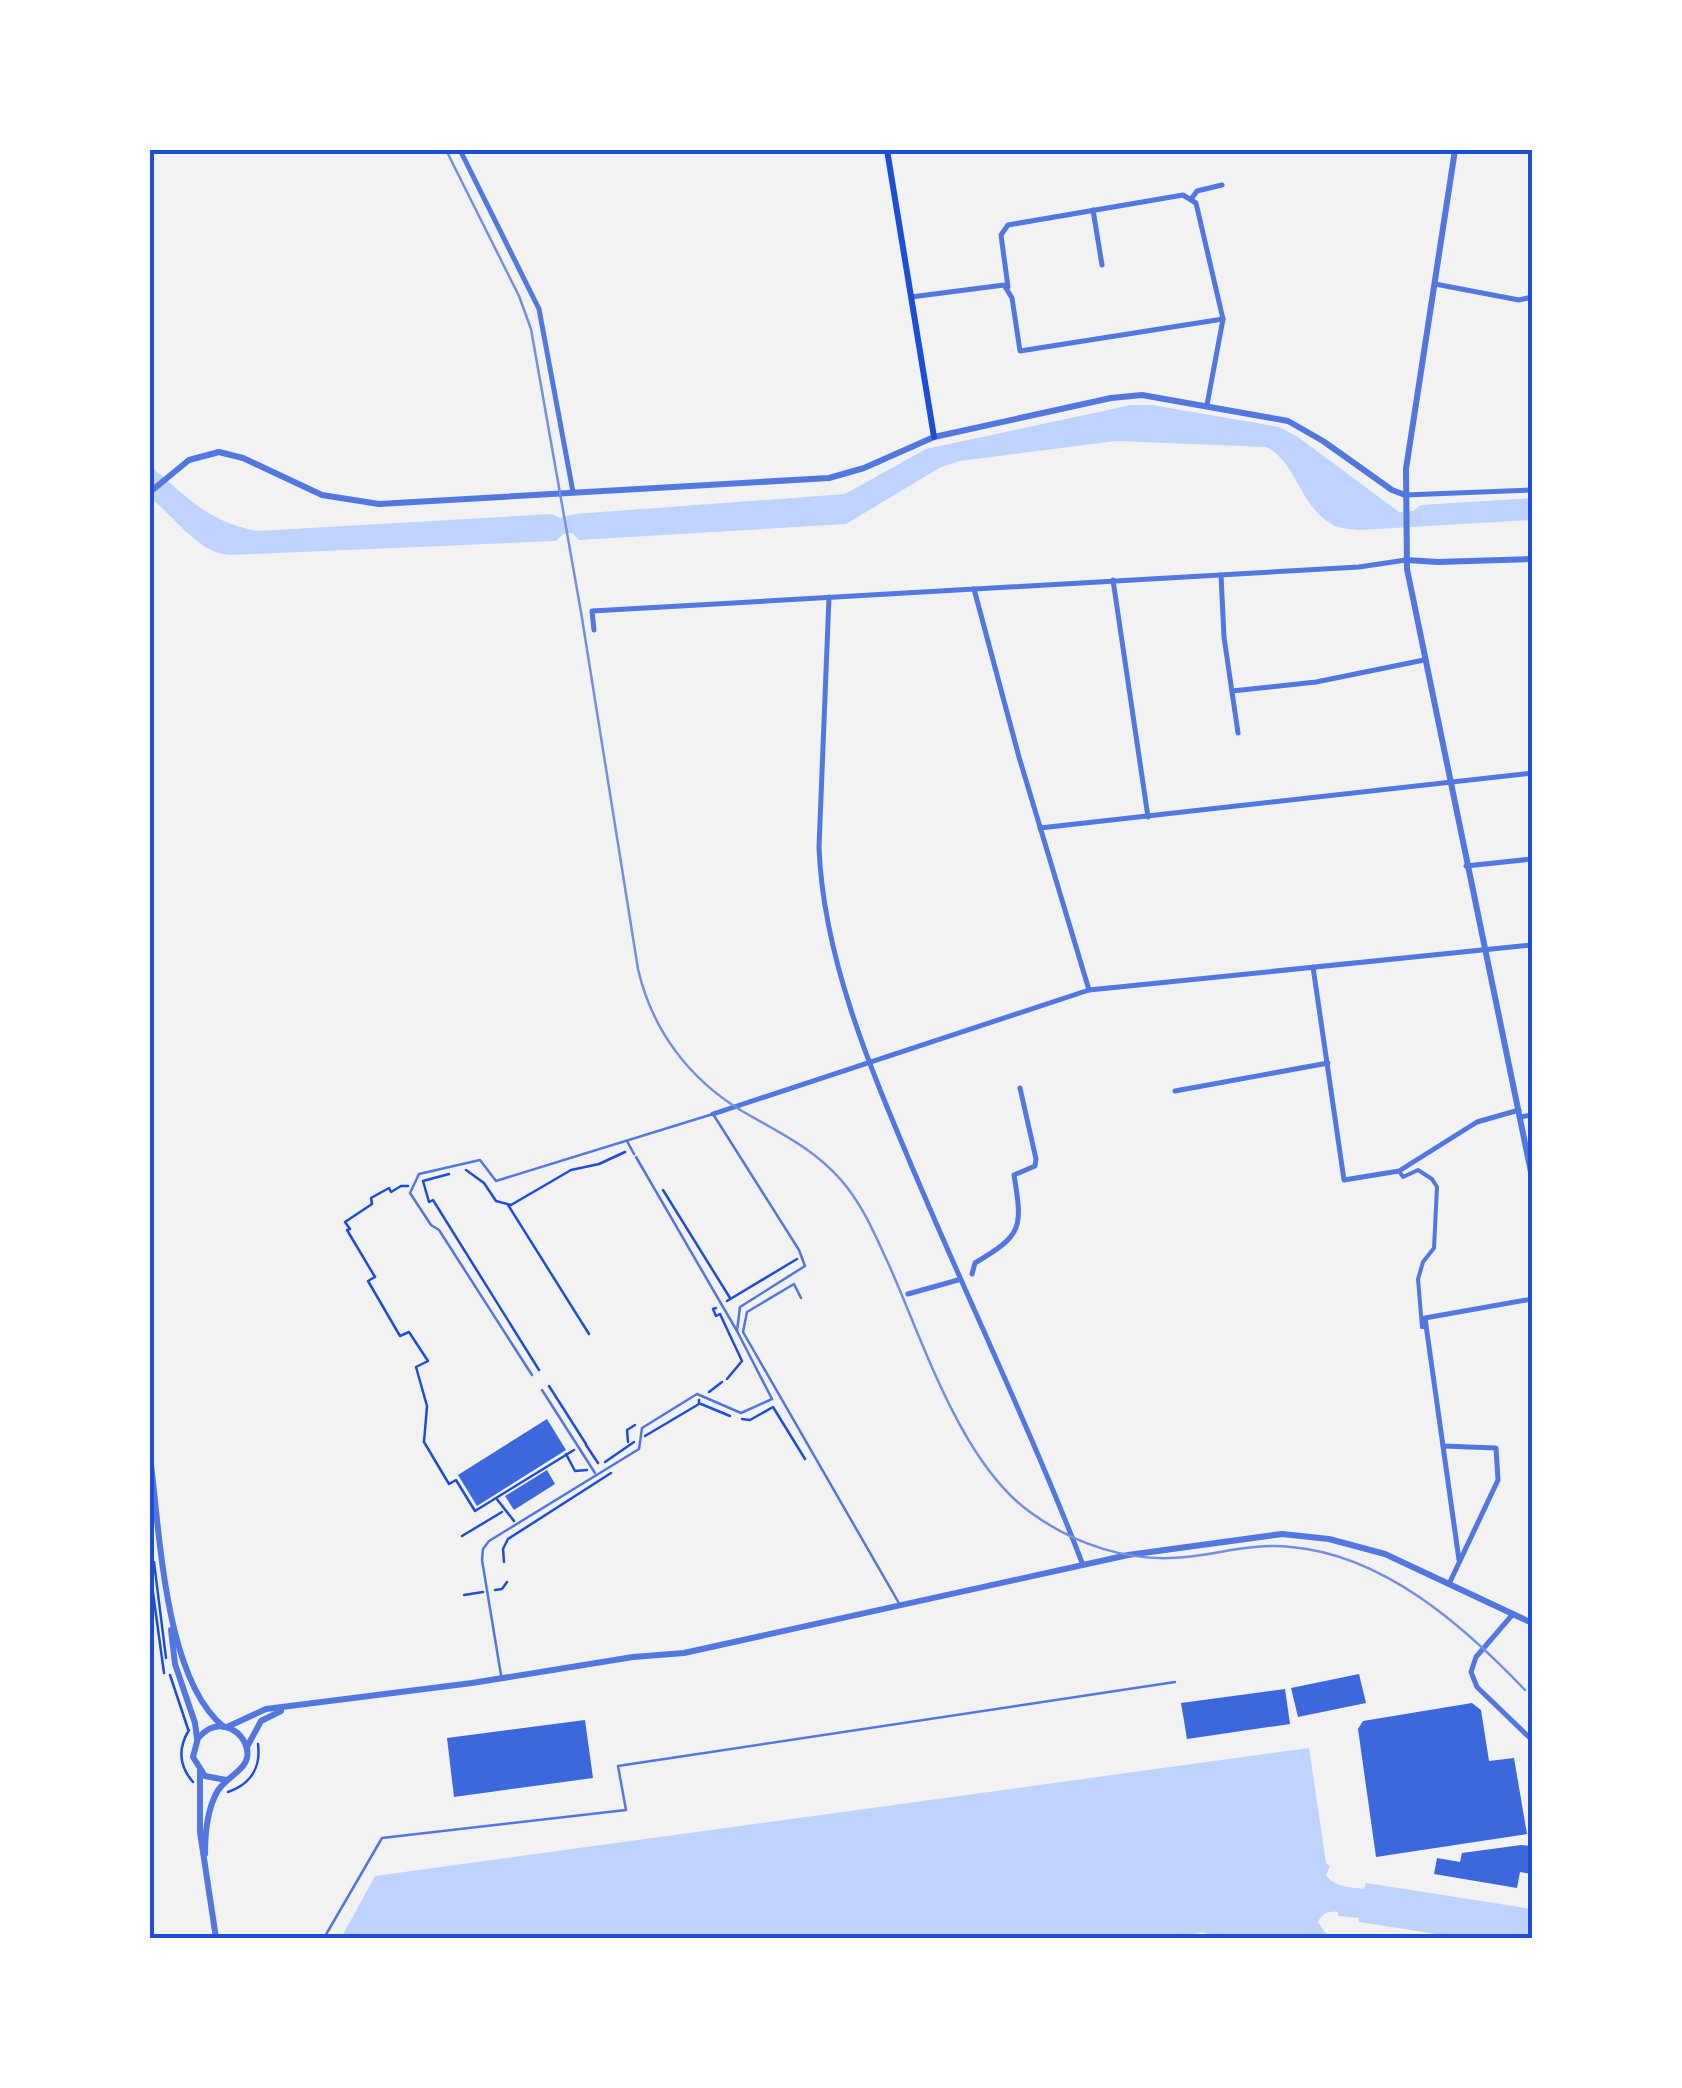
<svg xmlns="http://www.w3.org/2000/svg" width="1682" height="2088" viewBox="0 0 1682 2088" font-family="Montserrat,sans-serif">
<rect width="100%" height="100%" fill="#f2f2f2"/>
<!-- water -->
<g fill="#bfd3fe">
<path d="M1131,405h21l127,22 19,10 101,75 14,-1 8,-6 111,-7v22l-173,10c-7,-1 -17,-1 -24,-4 -36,-18 -37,-64 -69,-79l-150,-6 -156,20 -19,6 -95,57 -267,16 -7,-7 -9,1 -7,7 -326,14c-33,-2 -55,-39 -80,-57v-32c39,32 57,56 108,65l294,-17 8,4 15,-4 270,-20 81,-45z"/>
<path d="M1309,1748l17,115 4,3 -4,9c9,13 25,12 38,14l2,-6 166,26v29h-70l-103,-16v-4l-21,-2v-4c-8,-2 -17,2 -20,10l11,16h-108l-19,-6 -25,6h-836l34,-62z"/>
</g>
<!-- building -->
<g fill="#3d67dc">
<polygon points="547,1419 566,1450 477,1506 458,1475"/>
<polygon points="547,1470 555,1484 514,1510 505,1496"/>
<polygon points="1359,1674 1366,1703 1298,1717 1291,1688"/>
<polygon points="1285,1689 1290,1724 1187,1739 1181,1703"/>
<polygon points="1472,1703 1481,1710 1489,1761 1514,1758 1527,1834 1376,1857 1358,1729 1363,1721"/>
<polygon points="585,1720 593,1778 454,1797 447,1738"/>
<polygon points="1521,1845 1532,1846 1532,1874 1520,1872 1517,1888 1434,1874 1437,1858 1460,1862 1462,1853"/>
</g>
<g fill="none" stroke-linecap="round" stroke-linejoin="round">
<!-- path -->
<g stroke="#1d4ed8" stroke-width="2.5">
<polyline points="466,1170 484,1183 496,1201 511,1205 571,1170 599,1164 625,1152"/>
<polyline points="449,1174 423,1181 429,1202 433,1200 539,1370"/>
<polyline points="408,1186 401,1186 391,1192 389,1188 371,1198 372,1204 345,1222 350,1229 347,1230 375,1277 368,1281 400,1336 409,1332 428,1361 416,1367 427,1406 424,1442 449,1484 456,1480 475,1511 496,1498"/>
<polyline points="663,1190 730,1298"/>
<polyline points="508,1205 589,1334"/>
<polyline points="727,1301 797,1259"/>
<polyline points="716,1308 713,1309 716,1316 720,1314 742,1361 727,1379"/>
<polyline points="549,1386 586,1444"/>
<polyline points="709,1392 722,1382"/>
<polyline points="701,1404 730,1416"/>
<polyline points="742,1419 750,1420 773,1407 805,1459"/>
<polyline points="645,1436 699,1404 699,1400"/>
<polyline points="628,1442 627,1430 635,1425"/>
<polyline points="586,1445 598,1463"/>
<polyline points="566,1454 575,1471 587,1470"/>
<polyline points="605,1462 634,1442"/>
<polyline points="514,1521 496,1498 574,1450"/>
<polyline points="462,1536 502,1512"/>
<polyline points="154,1562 166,1658"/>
<polyline points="504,1562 503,1549 508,1539 611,1473"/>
<polyline points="150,1571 164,1673"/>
<polyline points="495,1590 502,1589 507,1582"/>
<polyline points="464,1595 483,1592"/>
<polyline points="170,1675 188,1729"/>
<path d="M189,1730c-11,18 -10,36 4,52"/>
<path d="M228,1792c23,-8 33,-25 30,-48"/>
</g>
<!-- service -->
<g stroke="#5277de" stroke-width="2.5">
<polyline points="627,1141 634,1154"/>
<polyline points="801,1298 794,1284 747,1312 743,1332 900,1605"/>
<polyline points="532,1375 439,1230 431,1225 410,1193 419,1174 480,1160 496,1181 713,1114 799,1250 805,1266 740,1307 737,1331"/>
<polyline points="542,1390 595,1473"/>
<polyline points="501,1675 482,1560 483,1549 489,1541 639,1449 642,1428 697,1394 741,1413 772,1399 737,1331 636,1157"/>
<polyline points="324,1938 382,1838 626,1810 618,1766 1175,1682"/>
</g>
<!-- pedestrian -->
<polyline stroke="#5277de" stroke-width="4" points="1399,1171 1403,1177 1418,1170 1432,1179 1437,1187 1434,1248 1423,1262 1418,1279 1422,1327 1426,1327"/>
<!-- minor -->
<g stroke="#5277de" stroke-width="5">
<polyline points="460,150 539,309 573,492"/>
<polyline points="1192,198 1197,191 1222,185"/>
<polyline points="1093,210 1102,265"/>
<polyline points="1435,284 1519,300 1532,297"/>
<polyline points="1008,287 1001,235 1008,225 1183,195 1196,203 1223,319 1207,405"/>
<polyline points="911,297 1004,285 1012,298 1020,351 1223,319"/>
<polyline points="1405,495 1532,490"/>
<polyline points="1221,575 1224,637 1238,733"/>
<polyline points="1113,580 1148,817"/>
<polyline points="974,589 1019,757 1089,990"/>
<path d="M829,597l-10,250c4,112 53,225 96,327 55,130 117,259 168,391"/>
<polyline points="594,630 592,611 1359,567 1406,560"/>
<polyline points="1232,691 1316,682 1424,660"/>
<polyline points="1040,828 1532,773"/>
<polyline points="1466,866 1532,859"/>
<polyline points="1313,967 1344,1180 1399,1171 1477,1122 1519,1110"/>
<polyline points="1175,1091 1328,1063"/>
<polyline points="713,1114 1089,990 1532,945"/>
<polyline points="1520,1117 1532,1115"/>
<path d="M972,1274l3,-11c47,-28 48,-34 39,-88l21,-9 1,-7 -16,-71"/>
<polyline points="908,1294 958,1280"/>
<polyline points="1443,1446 1496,1448 1498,1480 1449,1584"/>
<polyline points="1459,1560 1425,1318 1532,1299"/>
<polyline points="1513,1614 1476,1657 1471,1672 1477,1687 1532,1740"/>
</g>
<!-- tertiary -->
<g stroke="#5277de" stroke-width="6">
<polyline points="1455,150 1406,469 1407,569 1532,1177"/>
<polyline points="150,492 189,460 219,452 243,458 322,495 379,504 829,478 864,468 934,437 1111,398 1142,395 1288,421 1323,441 1392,490 1405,495"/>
<polyline points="1406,560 1438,562 1532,559"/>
<path d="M150,1457c10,73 14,222 74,270"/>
<polyline points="171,1630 175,1664 195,1723 197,1738"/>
<polyline points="227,1727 266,1709 472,1683 633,1657 684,1653 1128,1555 1282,1534 1329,1539 1385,1554 1532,1623"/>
<polyline points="247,1747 261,1721 281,1711"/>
<polyline points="200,1771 200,1832 216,1938"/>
<path d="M205,1854c0,-21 2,-44 12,-62 10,-18 41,-24 27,-51 -4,-7 -11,-12 -18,-14 -12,-3 -21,3 -28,11l-5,19 12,19 21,4"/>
</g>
<!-- secondary -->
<polyline stroke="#1d4ed8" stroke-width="6" points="887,150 934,437"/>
<!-- rail -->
<path stroke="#7290e2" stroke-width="2.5" d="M446,150l73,146 12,33 50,283 57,357c14,61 51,110 104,142 36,21 71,37 99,69 22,25 34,55 48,85 34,76 72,198 141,247 45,33 100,51 156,45 36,-4 69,-14 105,-10 93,8 173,79 234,143"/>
</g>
<!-- border -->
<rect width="1682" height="2088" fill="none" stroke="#ffffff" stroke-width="305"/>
<rect x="152" y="152" width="1378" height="1784" fill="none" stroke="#1d4ed8" stroke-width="4"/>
</svg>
